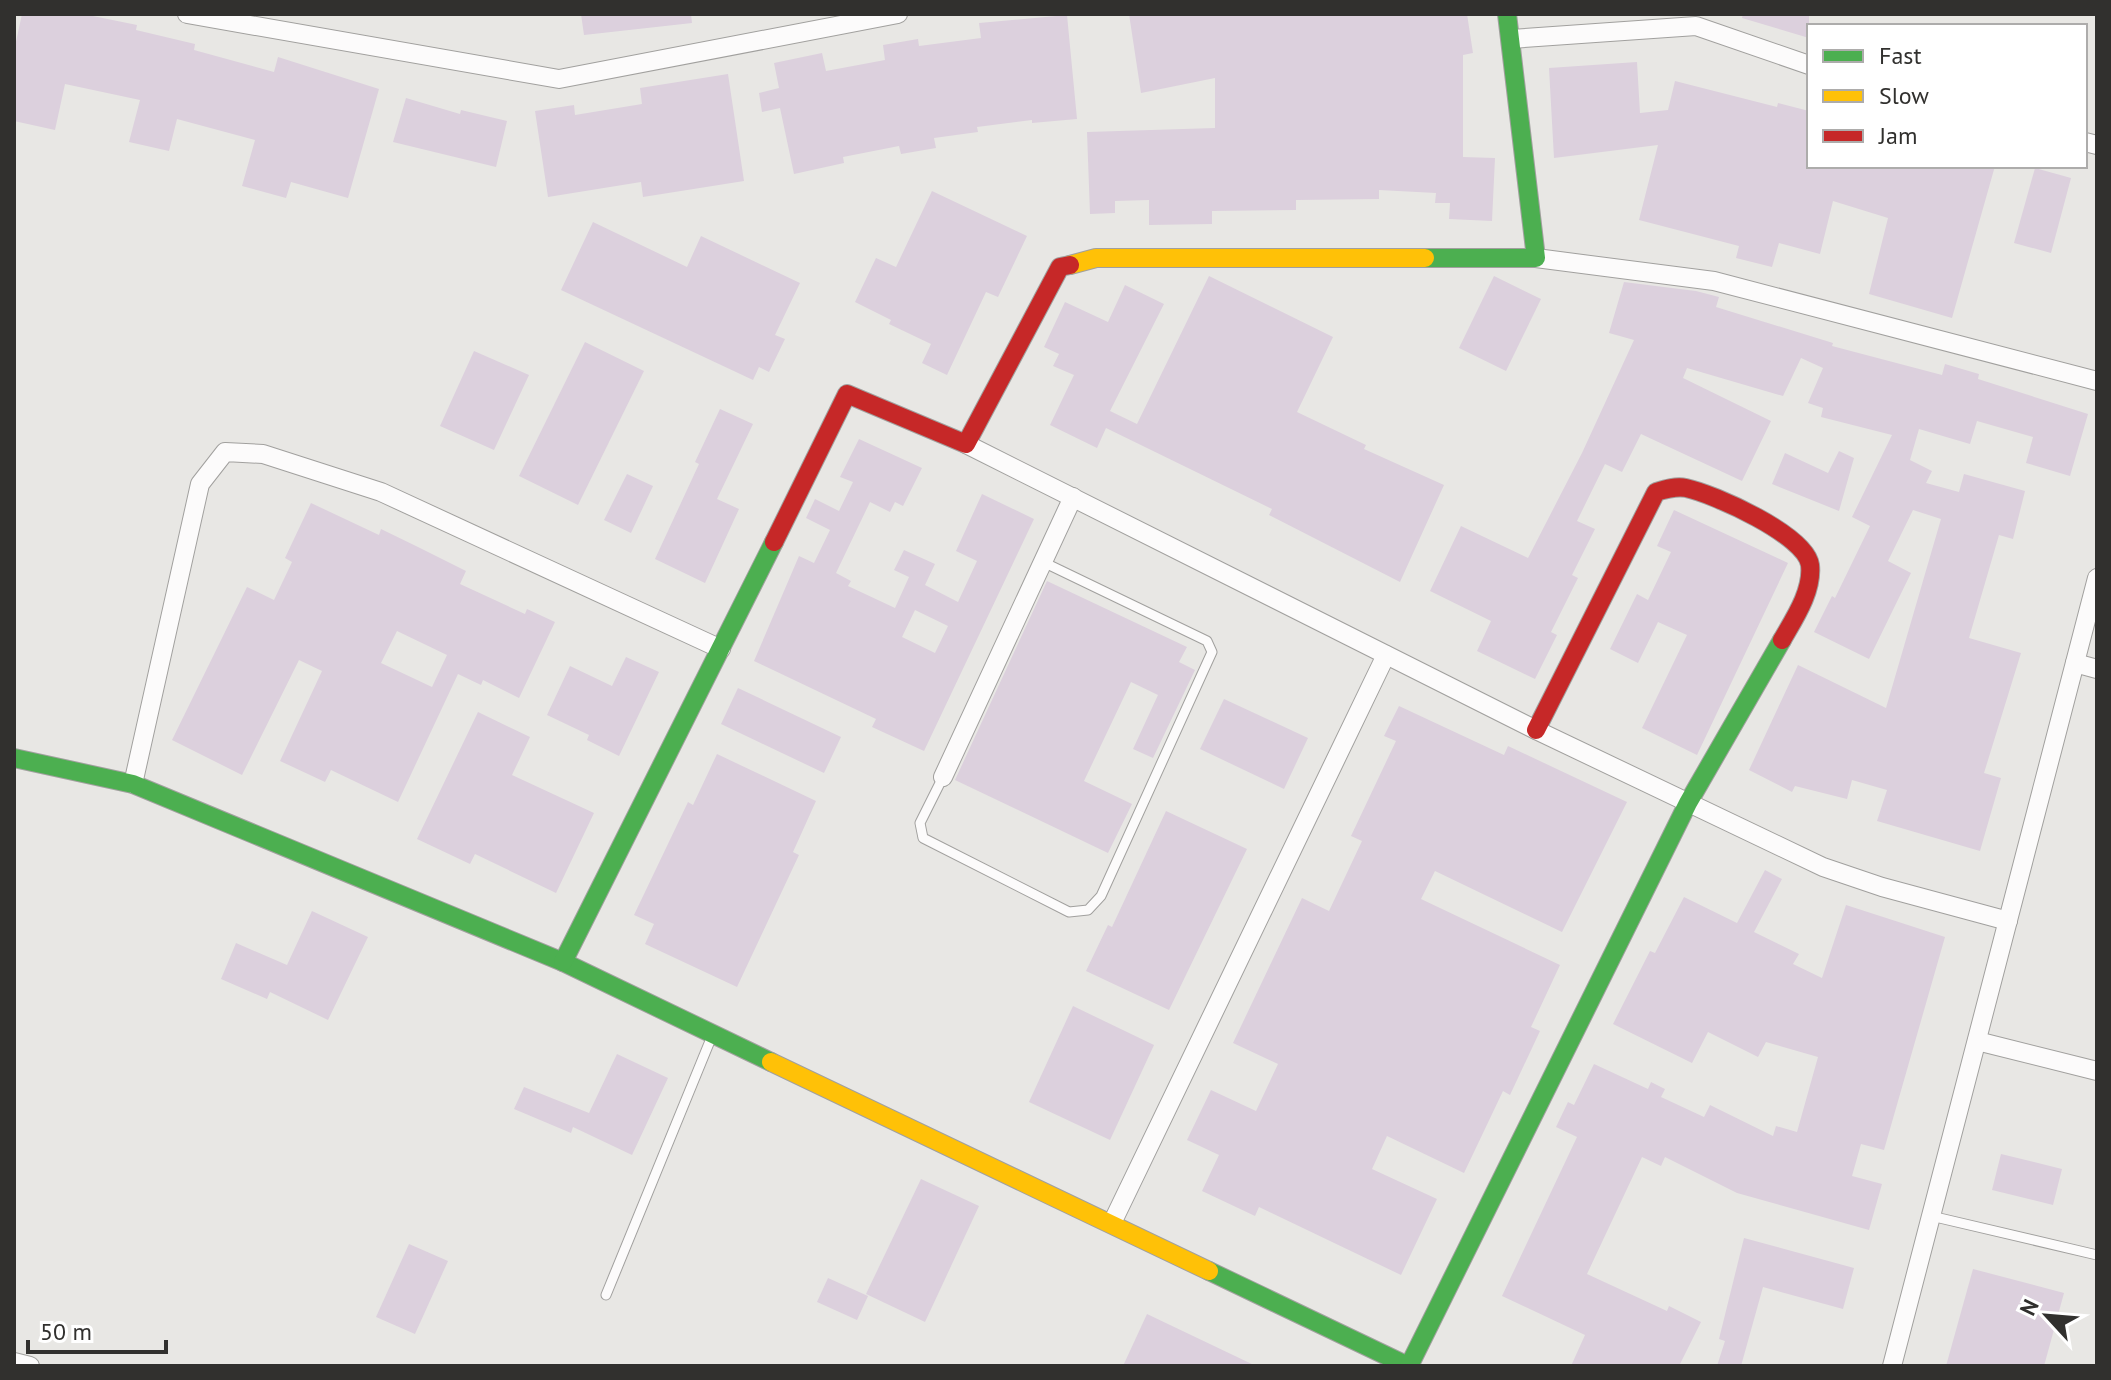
<svg xmlns="http://www.w3.org/2000/svg" width="2111" height="1380" viewBox="0 0 2111 1380" font-family="'PT Sans',sans-serif">
<rect width="100%" height="100%" fill="#e8e7e4"/>
<!-- building -->
<g fill="#dcd0dd" fill-rule="evenodd">
<polygon points="22,14 83,14 137,25 136,30 195,44 194,50 274,72 278,57 379,89 348,198 291,182 286,198 242,186 255,140 177,119 169,151 129,142 140,100 65,84 55,130 14,121 14,51"/>
<polygon points="581,14 691,14 692,23 584,35"/>
<polygon points="1129,14 1467,14 1473,53 1463,55 1463,157 1495,158 1492,221 1449,219 1450,203 1435,203 1436,193 1379,190 1379,199 1296,200 1296,210 1212,211 1212,224 1149,225 1149,200 1115,201 1115,213 1090,214 1087,132 1215,128 1215,78 1141,93"/>
<polygon points="1743,14 1809,14 1809,38 1742,18"/>
<polygon points="1067,15 1077,119 1032,123 1032,120 977,127 978,132 934,138 936,148 901,154 899,146 843,157 844,163 794,174 780,108 762,112 759,93 779,88 774,63 822,53 826,71 885,60 883,45 918,39 919,46 981,38 979,23"/>
<polygon points="1637,62 1640,113 1668,110 1675,81 1777,107 1778,103 1809,111 1809,166 1995,166 1952,318 1869,294 1888,218 1833,201 1820,254 1779,243 1772,267 1736,258 1739,246 1639,220 1658,145 1554,158 1549,68"/>
<polygon points="728,74 744,181 643,197 641,182 548,197 535,111 574,105 575,115 642,104 640,88"/>
<polygon points="406,98 460,114 461,110 507,121 496,167 393,142"/>
<polygon points="2035,168 2071,178 2051,253 2014,243"/>
<polygon points="932,191 1027,236 998,297 986,292 947,375 922,363 931,344 889,324 891,320 855,302 876,258 896,267"/>
<polygon points="593,222 687,267 701,236 800,283 775,335 785,339 769,372 759,367 753,380 561,290"/>
<polygon points="1209,276 1333,337 1297,412 1366,445 1364,449 1444,485 1400,582 1269,515 1272,509 1106,428 1097,448 1050,425 1074,375 1053,366 1059,354 1044,347 1065,302 1108,322 1125,285 1164,304 1110,411 1137,424"/>
<polygon points="1494,276 1541,299 1506,371 1459,348"/>
<polygon points="1624,282 1696,291 1719,297 1716,307 1833,343 1832,346 1942,375 1945,364 1979,374 1978,379 2088,414 2070,476 2026,463 2033,437 1977,421 1970,444 1919,429 1910,460 1932,471 1926,483 1959,492 1964,474 2025,491 2013,539 1999,535 1969,638 2021,653 1984,773 2001,778 1980,851 1877,821 1887,790 1852,780 1847,799 1795,786 1792,792 1749,770 1798,665 1886,708 1941,519 1913,510 1888,561 1911,573 1869,659 1814,632 1832,596 1835,598 1870,526 1852,517 1892,435 1821,417 1823,408 1808,403 1823,368 1801,358 1783,396 1687,368 1683,378 1771,421 1742,481 1641,434 1622,472 1605,464 1577,521 1595,529 1572,575 1578,578 1551,632 1557,635 1535,679 1477,651 1491,621 1430,591 1461,526 1528,558 1582,453 1634,340 1609,333"/>
<polygon points="585,342 644,371 578,505 519,476"/>
<polygon points="474,351 529,375 494,450 440,426"/>
<polygon points="720,409 753,424 717,499 739,509 705,583 655,559 699,464 695,462"/>
<path d="M859,439l63,29 -19,38 -8,-4 -5,10 -20,-10 -34,71 15,8 -3,5 47,22 14,-31 -15,-7 10,-20 31,14 -10,21 33,17 19,-41 -21,-10 26,-57 52,25 -110,232 -52,-24 4,-8 -122,-58 45,-105 15,7 16,-33 -24,-12 9,-19 24,12 14,-29 -13,-5zM915,610l33,16 -13,27 -33,-16z"/>
<polygon points="1839,451 1854,458 1839,511 1772,484 1785,453 1828,473"/>
<polygon points="627,474 653,486 631,533 604,520"/>
<path d="M311,503l68,32 2,-6 37,18 48,24 -6,13 65,30 2,-5 28,13 -36,76 -36,-18 -2,5 -23,-11 -60,128 -67,-32 -6,12 -45,-21 42,-90 -23,-11 -57,115 -70,-35 75,-153 27,13 18,-38 -7,-4zM397,631l50,24 -15,32 -51,-24z"/>
<polygon points="1674,510 1788,563 1697,755 1642,728 1687,635 1658,622 1638,663 1610,649 1637,594 1648,600 1671,552 1657,546"/>
<polygon points="1047,581 1187,647 1179,662 1195,670 1153,758 1133,749 1158,695 1131,682 1084,781 1132,804 1108,853 955,780"/>
<polygon points="626,657 659,672 619,756 587,740 589,735 547,715 570,666 612,686"/>
<polygon points="738,688 841,737 824,773 721,724"/>
<polygon points="1224,699 1308,738 1284,789 1200,749"/>
<polygon points="1399,706 1504,755 1508,746 1627,802 1562,932 1435,871 1421,899 1560,965 1531,1027 1540,1031 1510,1095 1503,1091 1464,1173 1387,1136 1372,1169 1437,1199 1401,1275 1259,1207 1255,1216 1202,1191 1219,1155 1187,1140 1211,1090 1256,1111 1278,1064 1233,1043 1302,898 1329,911 1362,841 1351,836 1396,741 1384,736"/>
<polygon points="478,712 530,737 512,775 594,813 556,893 475,854 470,864 417,839"/>
<polygon points="717,754 816,801 793,852 799,855 737,987 645,944 654,924 634,915 688,802 693,805"/>
<polygon points="1166,811 1247,849 1169,1010 1086,971 1108,925 1112,927"/>
<polygon points="1765,870 1782,879 1754,932 1799,954 1793,964 1822,978 1846,905 1945,937 1884,1150 1861,1144 1852,1176 1882,1184 1869,1230 1737,1193 1665,1157 1661,1166 1642,1157 1587,1274 1667,1311 1669,1306 1701,1322 1679,1366 1571,1366 1585,1335 1502,1296 1577,1137 1556,1127 1568,1102 1574,1105 1594,1064 1648,1089 1651,1082 1665,1089 1661,1097 1704,1117 1710,1105 1773,1136 1776,1126 1797,1132 1818,1057 1766,1042 1758,1057 1708,1032 1692,1063 1613,1024 1650,951 1655,953 1684,897 1737,923"/>
<polygon points="312,911 368,937 328,1020 270,992 267,999 221,979 236,943 287,965"/>
<polygon points="1073,1006 1154,1045 1110,1140 1029,1102"/>
<polygon points="617,1054 668,1078 632,1155 573,1127 571,1133 514,1109 524,1087 589,1113"/>
<polygon points="2001,1154 2062,1169 2053,1205 1992,1190"/>
<polygon points="921,1179 979,1206 925,1322 866,1294"/>
<polygon points="1744,1238 1854,1268 1843,1309 1763,1287 1741,1366 1717,1366 1725,1341 1719,1339"/>
<polygon points="409,1244 448,1261 415,1334 376,1317"/>
<polygon points="1973,1269 2064,1293 2044,1366 1946,1366"/>
<polygon points="828,1278 868,1296 857,1320 817,1302"/>
<polygon points="1147,1314 1256,1366 1123,1366"/>
</g>
<g fill="none" stroke-linecap="round" stroke-linejoin="round">
<!-- lane casing -->
<g stroke="#a1a09e" stroke-width="11">
<g id="lane">
<polyline points="943,777 920,823 923,838 1069,912 1088,910 1101,896 1212,652 1207,641 1043,562"/>
<polyline points="1931,1216 2097,1255"/>
<polyline points="606,1295 712,1036"/>
</g>
</g>
<!-- street casing -->
<g stroke="#a1a09e" stroke-width="20">
<g id="street">
<polyline points="187,14 559,79 898,14"/>
<polyline points="1511,39 1696,26 1809,65"/>
<polyline points="2085,142 2097,145"/>
<polyline points="1536,258 1714,281 2097,381"/>
<polyline points="966,444 1536,730 1823,867 1882,887 2008,921"/>
<polyline points="2075,663 2097,669"/>
<polyline points="943,777 1073,497"/>
<polyline points="133,784 200,484 225,452 263,454 381,492 721,649"/>
<polyline points="1977,1041 2097,1071"/>
<polyline points="1112,1223 1386,655"/>
<polyline points="14,1362 30,1366"/>
<polyline points="1892,1366 2097,578"/>
</g>
</g>
<!-- fast casing -->
<g stroke="#a1a09e" stroke-width="20">
<g id="fast">
<polyline points="1425,258 1536,258 1507,14"/>
<polyline points="14,758 133,784 563,962 771,1062"/>
<polyline points="563,962 774,542"/>
<polyline points="1209,1271 1408,1366"/>
<polyline points="1409,1366 1688,803 1782,640"/>
</g>
</g>
<!-- slow casing -->
<g stroke="#a1a09e" stroke-width="20">
<g id="slow">
<polyline points="1070,265 1096,258 1425,258"/>
<polyline points="771,1062 1209,1271"/>
</g>
</g>
<!-- jam casing -->
<g stroke="#a1a09e" stroke-width="20">
<g id="jam">
<polyline points="774,542 847,394 966,444 1060,267 1070,265"/>
<path d="M1536,730l120,-238c10,-3 20,-6 30,-4 28,6 120,47 124,77 3,26 -16,54 -28,75"/>
</g>
</g>
<!-- lane -->
<use href="#lane" stroke="#fcfbfb" stroke-width="9"/>
<!-- street -->
<use href="#street" stroke="#fcfbfb" stroke-width="18"/>
<!-- fast -->
<use href="#fast" stroke="#4caf50" stroke-width="18"/>
<!-- slow -->
<use href="#slow" stroke="#ffc107" stroke-width="18"/>
<!-- jam -->
<use href="#jam" stroke="#c62828" stroke-width="18"/>
</g>
<!-- border -->
<rect width="2111" height="1380" fill="none" stroke="#31302e" stroke-width="32"/>
<!-- legend -->
<rect x="1807" y="24" width="280" height="144" fill="#ffffff" stroke="#adacab" stroke-width="2"/>
<rect x="1823" y="50" width="40" height="12" fill="#4caf50" stroke="#adacab" stroke-width="2"/>
<text x="1879" y="64" font-size="24" fill="#31302e">Fast</text>
<rect x="1823" y="90" width="40" height="12" fill="#ffc107" stroke="#adacab" stroke-width="2"/>
<text x="1879" y="104" font-size="24" fill="#31302e">Slow</text>
<rect x="1823" y="130" width="40" height="12" fill="#c62828" stroke="#adacab" stroke-width="2"/>
<text x="1879" y="144" font-size="24" fill="#31302e">Jam</text>
<!-- north arrow -->
<g transform="translate(2047 1316) rotate(296)" stroke="#ffffff" stroke-width="6" paint-order="stroke">
<path d="M0-6L14 30L0 20L-14 30Z" fill="#31302e"/>
<text y="-12" font-size="22" font-weight="bold" text-anchor="middle" fill="#31302e">N</text>
</g>
<!-- scale -->
<path d="M28 1340v12h138v-12" fill="none" stroke="#31302e" stroke-width="4"/>
<text x="40" y="1340" font-size="24" fill="#31302e" stroke="#ffffff" stroke-width="6" paint-order="stroke">50 m</text>
</svg>
